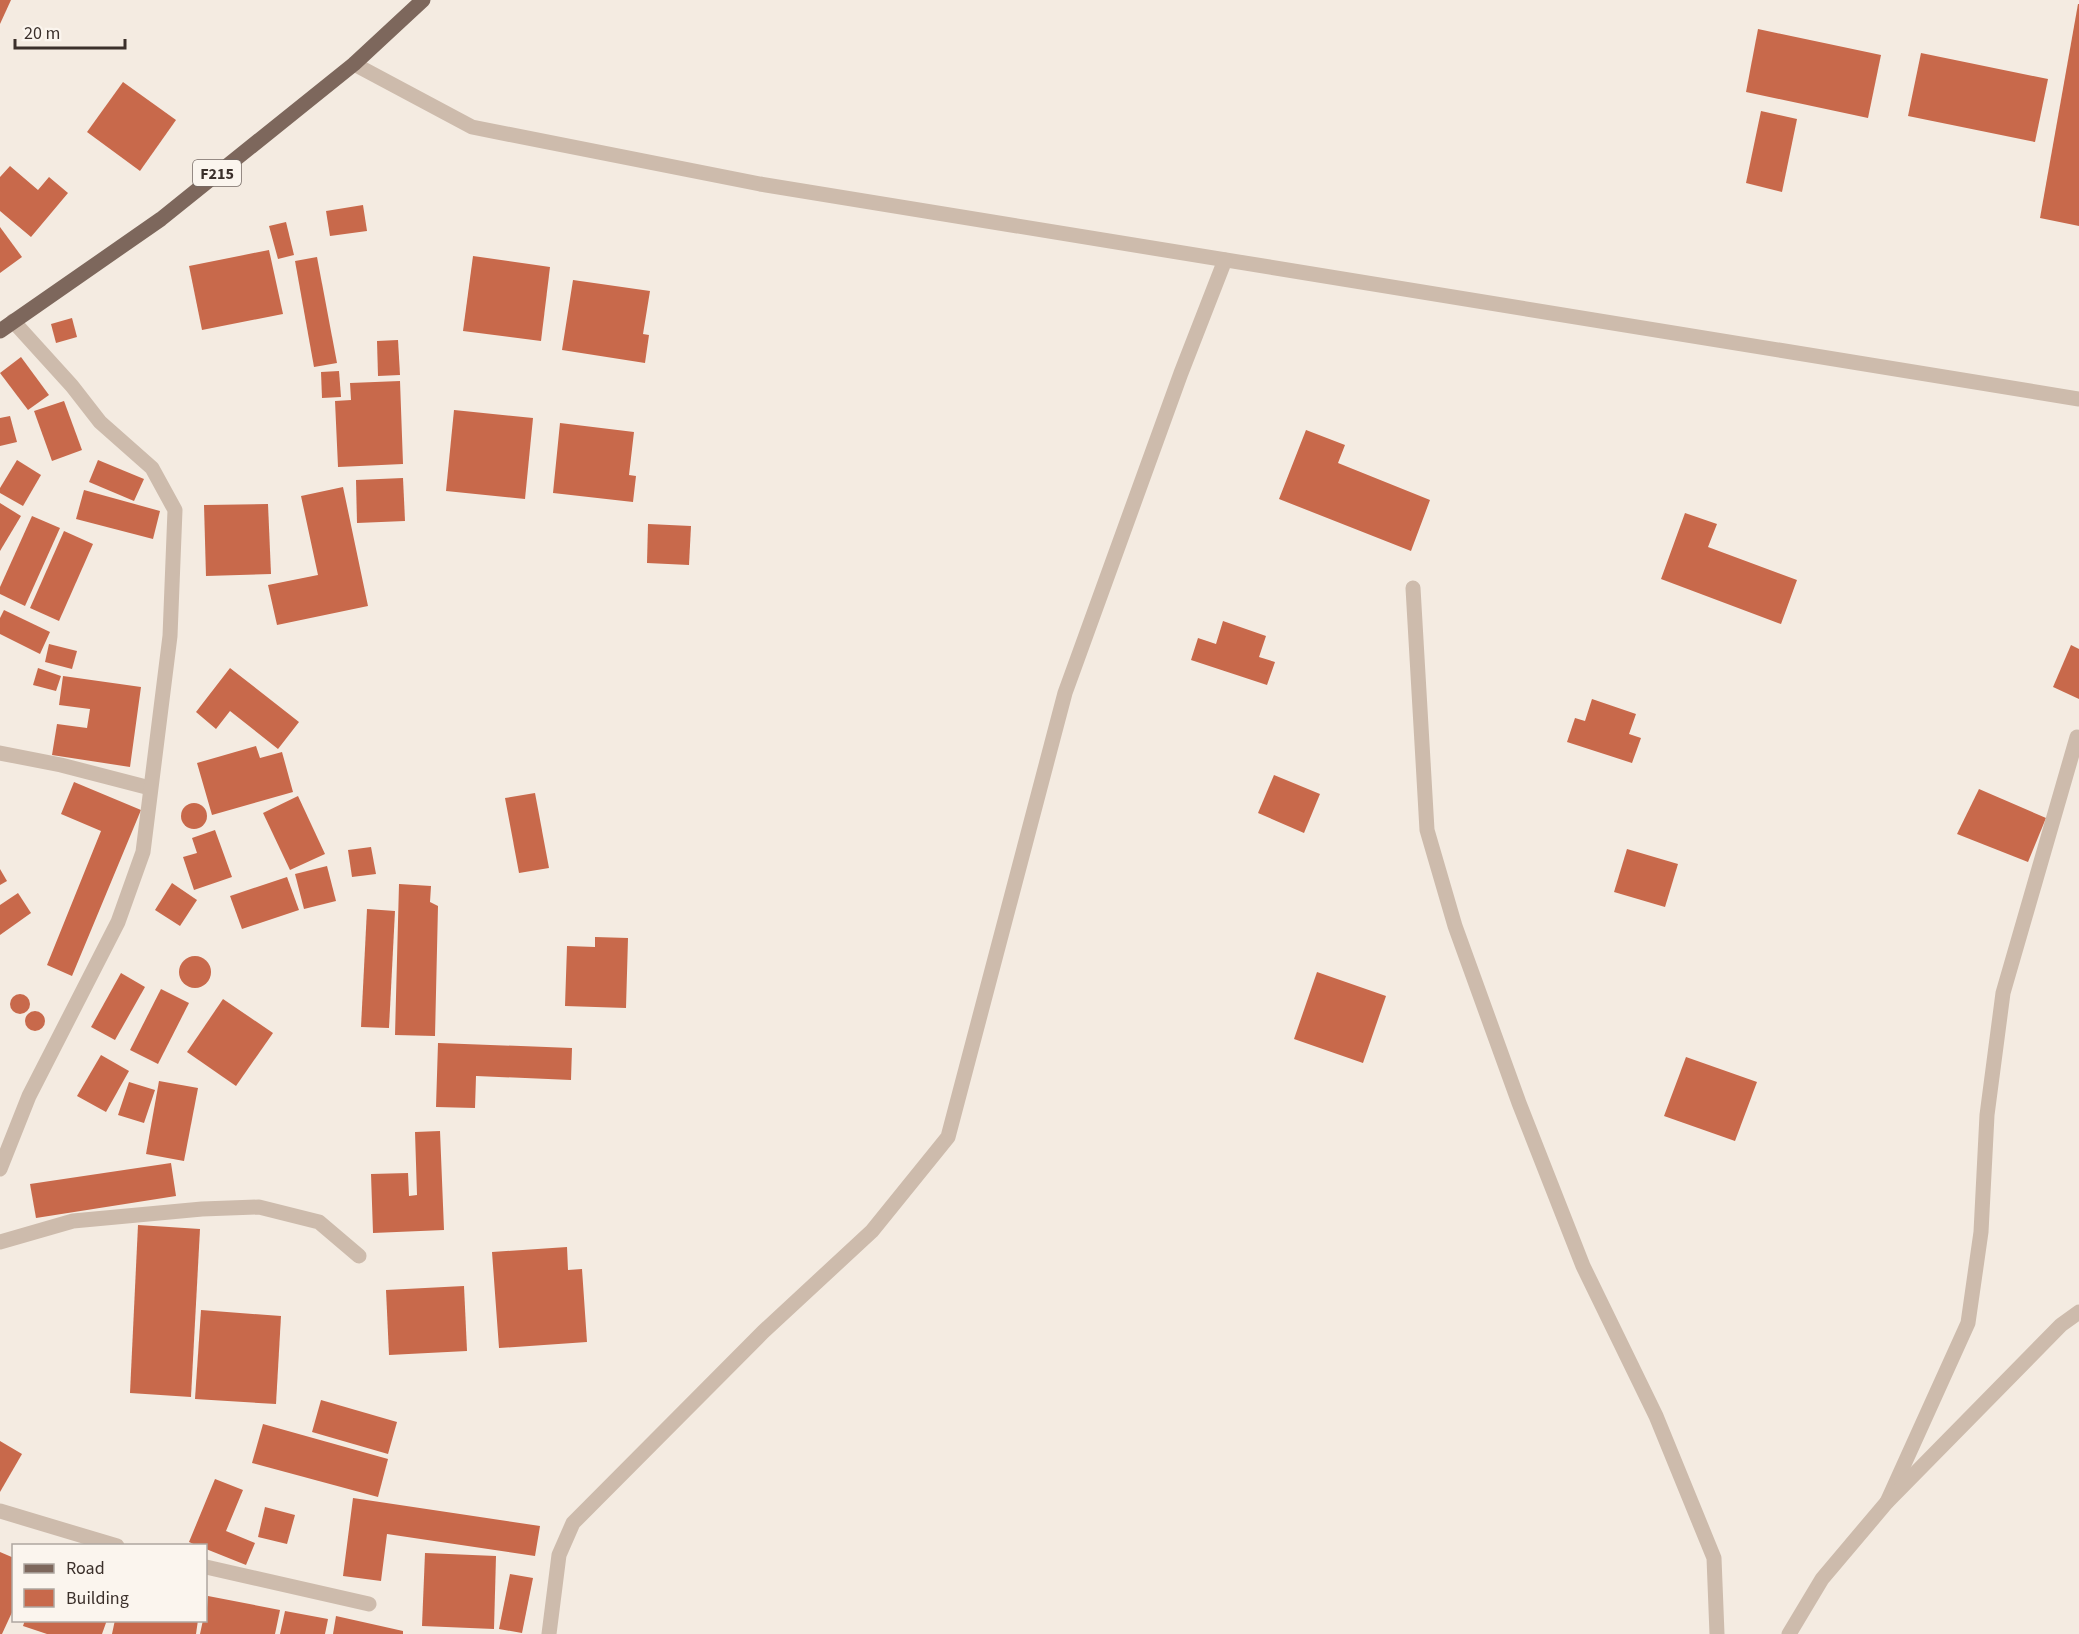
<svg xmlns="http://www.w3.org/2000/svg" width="2079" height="1634" viewBox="0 0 2079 1634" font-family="'Source Sans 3',sans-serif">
<rect width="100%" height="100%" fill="#f4ebe1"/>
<!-- building -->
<g fill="#c8694b">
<polygon points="0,0 11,0 0,24"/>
<polygon points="2078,4 2079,4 2079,226 2040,218"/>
<polygon points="1758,29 1881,55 1868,118 1746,92"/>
<polygon points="1921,53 2048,79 2035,142 1908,116"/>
<polygon points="123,82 176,120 140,171 87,132"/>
<polygon points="1761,111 1797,119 1782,192 1746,183"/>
<polygon points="10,166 38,190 49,177 68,193 31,237 0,211 0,177"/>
<polygon points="363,205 367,231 330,236 326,211"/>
<polygon points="286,222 294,255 278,259 269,226"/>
<polygon points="0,227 22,257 0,273"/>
<polygon points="269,250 283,314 202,330 189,266"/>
<polygon points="473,256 550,267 541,341 463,331"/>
<polygon points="317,257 337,363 314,367 295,261"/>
<polygon points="573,280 650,291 643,334 649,335 645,363 562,350"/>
<polygon points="72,318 77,337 56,343 51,324"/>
<polygon points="398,340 400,375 378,376 377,341"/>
<polygon points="21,357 49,395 28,410 0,373"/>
<polygon points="339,371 341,397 322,398 321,372"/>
<polygon points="400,381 403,464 338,467 335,401 351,400 350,383"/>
<polygon points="64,401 82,450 52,461 34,411"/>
<polygon points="454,410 533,418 525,499 446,491"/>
<polygon points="10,416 17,442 0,446 0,418"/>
<polygon points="560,423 634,432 629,475 636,476 633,502 553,493"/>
<polygon points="1306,430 1345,445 1338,463 1430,500 1411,551 1279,499"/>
<polygon points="17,460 41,475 23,506 0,493 0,488"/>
<polygon points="98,460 144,479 134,501 89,482"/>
<polygon points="403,478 405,521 357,523 356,480"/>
<polygon points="343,487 368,606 277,625 268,585 318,575 301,496"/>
<polygon points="84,490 160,511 153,539 76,519"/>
<polygon points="0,503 21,516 0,551"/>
<polygon points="268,504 271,574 206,576 204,505"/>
<polygon points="1685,513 1717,524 1708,547 1797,580 1781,624 1661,579"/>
<polygon points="32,516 60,528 25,606 0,594 0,587"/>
<polygon points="648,524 691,526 689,565 647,563"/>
<polygon points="64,531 93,544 59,621 30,608"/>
<polygon points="4,610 50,632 40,654 0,634 0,618"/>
<polygon points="1223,621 1266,636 1259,657 1275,662 1267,685 1191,660 1198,638 1216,644"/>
<polygon points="49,644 77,651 72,669 45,662"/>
<polygon points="2071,645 2079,649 2079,699 2053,687"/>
<polygon points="38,668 61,676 56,691 33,685"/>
<polygon points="230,668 299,722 278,749 230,711 216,729 196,712"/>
<polygon points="63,676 141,687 130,767 52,755 57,724 87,728 90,709 59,705"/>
<polygon points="1592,699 1636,714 1629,734 1641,738 1632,763 1567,742 1575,718 1585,721"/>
<polygon points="256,746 260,758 282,752 293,792 212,815 197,763"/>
<polygon points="1274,775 1320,794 1304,833 1258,813"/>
<polygon points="74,782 141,810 72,976 47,965 101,831 61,814"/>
<polygon points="1979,789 2046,818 2028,862 1957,834"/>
<polygon points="535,793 549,868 519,873 505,798"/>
<polygon points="298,796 325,854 290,870 263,813"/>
<circle cx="194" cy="816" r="13"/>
<polygon points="215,830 232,877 194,890 183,857 197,853 192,838"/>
<polygon points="371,847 376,874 352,877 348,850"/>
<polygon points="1627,849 1678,864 1665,907 1614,892"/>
<polygon points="327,866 336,901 304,909 295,874"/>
<polygon points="0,869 7,881 0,885"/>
<polygon points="287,877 299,910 242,929 230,896"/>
<polygon points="172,883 197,900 180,926 155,910"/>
<polygon points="399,884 431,886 430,902 438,906 435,1036 395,1035"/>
<polygon points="18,893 31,913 0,935 0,905"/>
<polygon points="367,909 395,911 389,1028 361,1027"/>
<polygon points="595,937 628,938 626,1008 565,1006 567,946 595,947"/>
<circle cx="195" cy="972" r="16"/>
<polygon points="1317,972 1386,996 1363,1063 1294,1039"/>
<polygon points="121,973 145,987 115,1040 91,1027"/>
<polygon points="161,989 189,1003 158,1064 130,1050"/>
<circle cx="20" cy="1004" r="10"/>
<polygon points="223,999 273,1033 236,1086 187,1052"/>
<circle cx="35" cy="1021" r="10"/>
<polygon points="438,1043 572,1048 571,1080 476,1076 475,1108 436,1107"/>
<polygon points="101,1055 129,1071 106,1112 77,1096"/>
<polygon points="1686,1057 1757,1082 1735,1141 1664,1116"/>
<polygon points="159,1081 198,1088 184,1161 146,1154"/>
<polygon points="129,1082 155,1090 144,1123 118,1115"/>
<polygon points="440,1131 444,1230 373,1233 371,1174 408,1173 409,1196 417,1195 415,1132"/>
<polygon points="171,1163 176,1196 36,1218 30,1184"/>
<polygon points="138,1225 200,1229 191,1397 130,1393"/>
<polygon points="567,1247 568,1270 582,1269 587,1342 499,1348 492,1252"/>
<polygon points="464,1286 467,1351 389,1355 386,1290"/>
<polygon points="201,1310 281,1316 276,1404 195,1399"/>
<polygon points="321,1400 397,1422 388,1454 312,1432"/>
<polygon points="263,1424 388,1459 378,1497 252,1463"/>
<polygon points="0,1441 22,1454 0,1492"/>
<polygon points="215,1479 243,1490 226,1531 255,1543 246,1565 206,1549 206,1546 198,1546 189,1542"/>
<polygon points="353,1498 540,1526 535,1556 387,1534 381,1581 343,1576"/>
<polygon points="265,1507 295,1515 287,1544 258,1537"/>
<polygon points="0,1552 14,1558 14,1608 2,1634 0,1634"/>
<polygon points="425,1553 496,1556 494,1629 422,1626"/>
<polygon points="510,1574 533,1578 522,1633 499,1629"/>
<polygon points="208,1596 280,1610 275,1634 200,1634 203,1620 206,1620"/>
<polygon points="285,1611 328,1619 325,1634 280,1634"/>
<polygon points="336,1616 403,1631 403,1634 333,1634"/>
<polygon points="25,1620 107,1620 102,1634 47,1634 23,1626"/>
<polygon points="115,1620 198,1620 196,1634 112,1634"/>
</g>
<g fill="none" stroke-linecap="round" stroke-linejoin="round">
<!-- minor -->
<g stroke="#cdbbac" stroke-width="15">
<polyline points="354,64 472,127 760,184 2079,399"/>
<polyline points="1413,588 1427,830 1455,926 1519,1103 1583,1266 1656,1416 1714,1558 1717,1634"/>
<polyline points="0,753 61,765 150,788"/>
<polyline points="0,1169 29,1096 118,922 143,852 170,636 175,510 152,468 100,422 72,386 13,321"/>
<polyline points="0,1242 73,1221 202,1209 259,1207 319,1222 359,1256"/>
<polyline points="1887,1502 1968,1323 1981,1232 1987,1115 2003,993 2077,737"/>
<polyline points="0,1511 117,1546"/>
<polyline points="206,1567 369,1604"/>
<polyline points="549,1634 559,1555 573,1523 763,1332 872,1231 948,1137 1065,693 1181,373 1225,260"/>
<polyline points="1789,1634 1822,1579 1887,1502 2061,1325 2079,1312"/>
</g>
<!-- major -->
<polyline stroke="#7d675c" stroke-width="15" points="0,331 161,219 354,64 423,0"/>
</g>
<g text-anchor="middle" stroke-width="5" stroke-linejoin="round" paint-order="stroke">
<!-- shield labels -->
<rect fill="#fbf5ee" stroke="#756b66" stroke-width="1.5" x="193" y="160" width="48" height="26" rx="4.5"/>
<g font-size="16" font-weight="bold" fill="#3b302b">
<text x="217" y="179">F215</text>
</g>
</g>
<!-- legend -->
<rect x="12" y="1544" width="195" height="78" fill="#fbf5ee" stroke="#aea6a0" stroke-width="1.5"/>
<rect x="24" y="1564" width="30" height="9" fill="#7d675c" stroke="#aea6a0" stroke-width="1.5"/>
<text x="66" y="1574" font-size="18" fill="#3b302b">Road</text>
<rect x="24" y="1589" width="30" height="18" fill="#c8694b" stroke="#aea6a0" stroke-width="1.5"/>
<text x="66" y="1604" font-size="18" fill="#3b302b">Building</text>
<!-- scale -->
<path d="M15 39v9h110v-9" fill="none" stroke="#3b302b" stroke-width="3"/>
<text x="24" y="39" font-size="18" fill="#3b302b" stroke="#fbf5ee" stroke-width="4.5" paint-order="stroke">20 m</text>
</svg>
